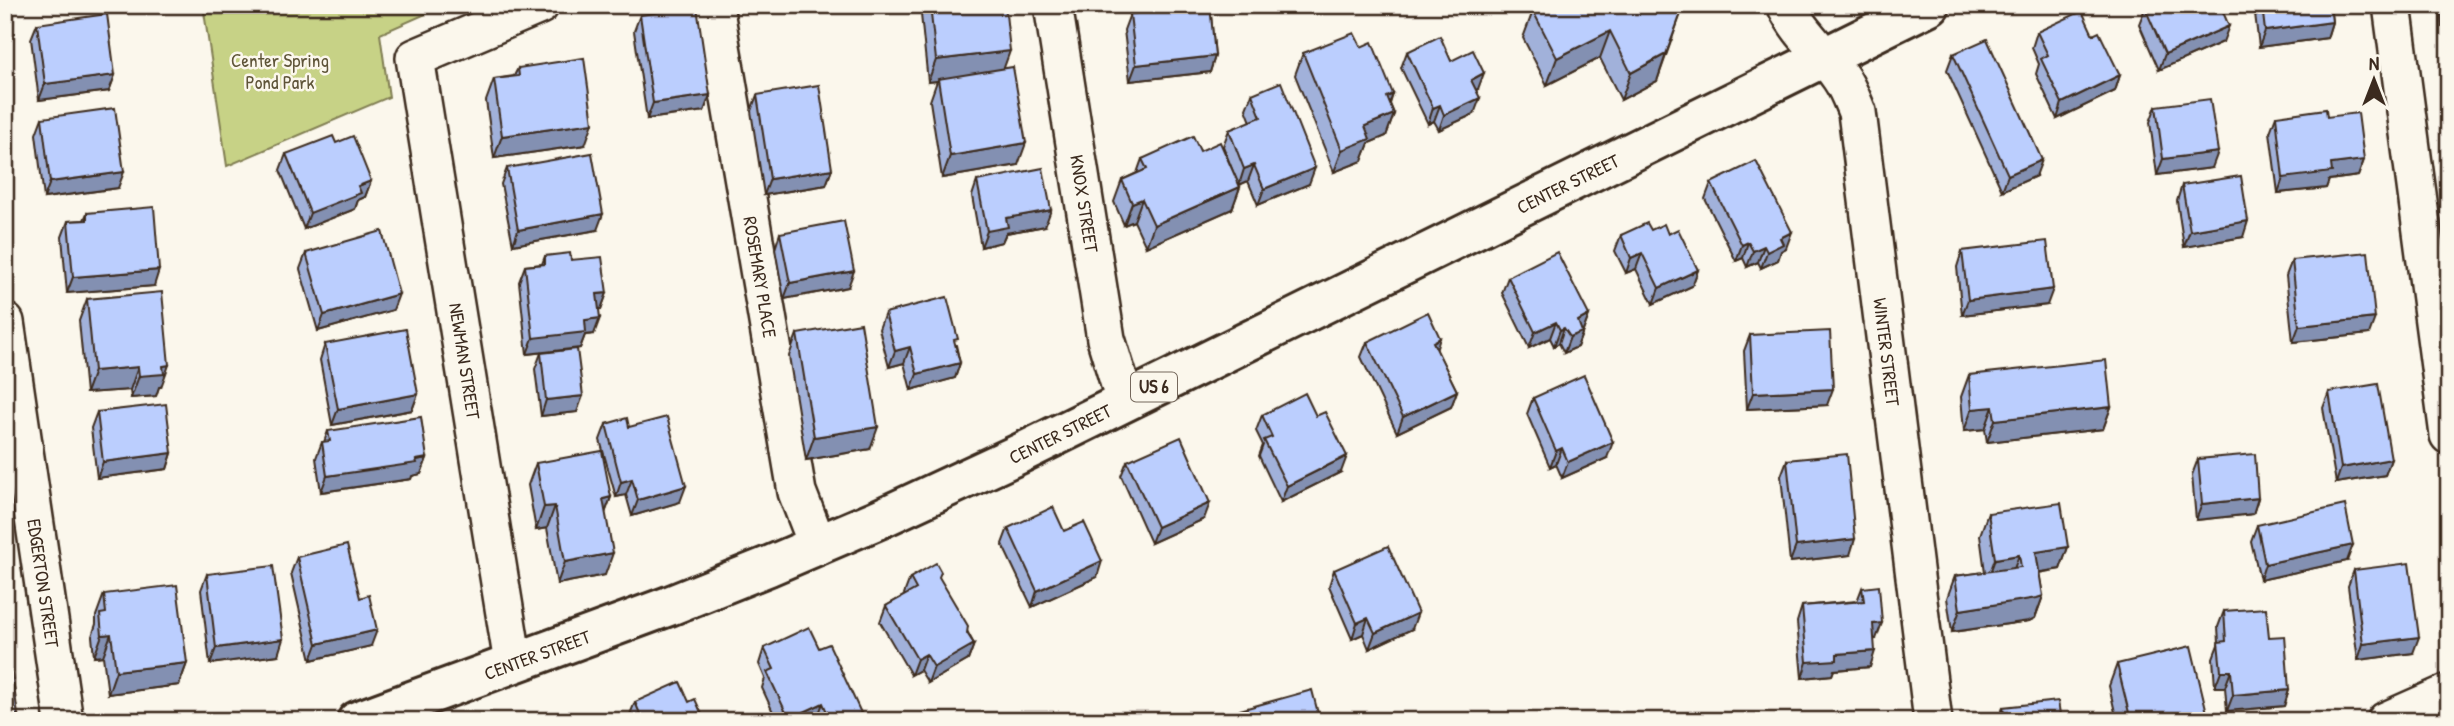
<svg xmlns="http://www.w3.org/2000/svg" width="2454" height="726" viewBox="0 0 2454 726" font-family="'Patrick Hand',sans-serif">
<rect width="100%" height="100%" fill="#fbf7ec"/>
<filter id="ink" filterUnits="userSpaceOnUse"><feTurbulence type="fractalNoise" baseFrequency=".0143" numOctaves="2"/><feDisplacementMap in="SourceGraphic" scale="14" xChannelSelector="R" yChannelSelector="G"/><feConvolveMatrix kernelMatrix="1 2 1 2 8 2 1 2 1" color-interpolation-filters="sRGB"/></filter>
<g filter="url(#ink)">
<!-- green -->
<polygon fill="#c7d286" stroke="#817e52" stroke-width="2" points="203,5 446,5 380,34 389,97 227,166"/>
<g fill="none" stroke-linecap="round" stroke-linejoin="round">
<!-- street casing -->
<g stroke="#3b2a1e" stroke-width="42">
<g id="street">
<path id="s1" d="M714,5l83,487 21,54"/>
<path id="s2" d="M1053,5l53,334 19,62"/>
<path id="s3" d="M1786,5c13,28 37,47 54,72 8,11 12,23 17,35l76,609"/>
<polyline points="2392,5 2449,435"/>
<path id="s4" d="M5,322l59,399"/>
<polyline points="513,663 415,58 540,5"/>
<polyline points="2386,721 2449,693"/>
</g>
</g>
<!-- primary casing -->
<g stroke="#3b2a1e" stroke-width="44">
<g id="primary">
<path id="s5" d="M357,721l312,-115 100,-40 110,-47 140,-65 911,-449"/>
</g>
</g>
<!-- street -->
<use href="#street" stroke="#fbf7ec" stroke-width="37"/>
<!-- primary -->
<use href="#primary" stroke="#fbf7ec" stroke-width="38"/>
</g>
<!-- wall -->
<g fill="#a1b1da" stroke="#3b2a1e" stroke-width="2">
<polygon points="920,5 1005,5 1004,69 1018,165 942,178 930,101 937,81 928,82"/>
<polygon points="1143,5 1210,5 1215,56 1210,72 1130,81 1124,30 1130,14 1141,13"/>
<polygon points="1684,5 1657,81 1621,100 1600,58 1547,85 1523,38 1533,11"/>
<polygon points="2141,5 2220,5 2223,42 2159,70 2139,24 2144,11"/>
<polygon points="2254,5 2330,5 2332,22 2327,38 2259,47"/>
<polygon points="2440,5 2449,5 2449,27 2442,27"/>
<polygon points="640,15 710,95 704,111 647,119 634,31"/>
<polygon points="37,24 115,75 109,91 39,100 31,39"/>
<polygon points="2037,32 2093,35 2120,75 2115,91 2057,119 2036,74 2039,64 2032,48"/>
<polygon points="1361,47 1393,94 1390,104 1394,114 1386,136 1369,143 1362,161 1334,172 1295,75 1303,53"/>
<polygon points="1407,52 1451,61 1478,89 1476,90 1474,114 1439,130 1434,121 1428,124 1401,68"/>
<polygon points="1953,54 2036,176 2002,191 1947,70"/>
<polygon points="518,68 585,145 494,158 486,101 494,79 514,76"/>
<polygon points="1252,94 1309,184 1258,205 1248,181 1239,185 1240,187 1232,209 1146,247 1134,221 1124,225 1114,202 1122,180 1137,173 1142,159 1200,151 1236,179 1223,146 1229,130 1251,122 1246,109"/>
<polygon points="757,95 832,169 826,185 764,195 751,111"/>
<polygon points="2156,106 2212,168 2157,175 2150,122"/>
<polygon points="2276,116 2327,117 2364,160 2358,176 2329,180 2326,188 2278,193 2270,132"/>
<polygon points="42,118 118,188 44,198 36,134"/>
<polygon points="336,143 371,181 365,197 358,200 355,209 304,229 280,170 286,154"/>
<polygon points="507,168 597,230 513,245 501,184"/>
<polygon points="977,181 1045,226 1006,233 1002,242 981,247 972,196"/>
<polygon points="1711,183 1786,248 1781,251 1778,260 1761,268 1758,262 1747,267 1743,258 1736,261 1705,199"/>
<polygon points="2182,185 2243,237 2184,247 2177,201"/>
<polygon points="87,213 154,286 67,293 62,237 68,221 84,220"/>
<polygon points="1651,230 1668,234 1698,270 1692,286 1653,304 1636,269 1626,273 1615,251 1621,235"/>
<polygon points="780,233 848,287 784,299 775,249"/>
<polygon points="1962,251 2047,305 1962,315 1957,267"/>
<polygon points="306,253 393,310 318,331 300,269"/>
<polygon points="545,256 571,260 607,293 601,309 599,309 594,334 585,335 580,348 527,354 519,282 525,266 542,264"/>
<polygon points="2292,260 2369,334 2293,342 2286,276"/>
<polygon points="1508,277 1589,315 1577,347 1564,353 1559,343 1554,346 1550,338 1529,348 1502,293"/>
<polygon points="87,299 161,387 159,387 156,396 131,398 130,390 86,393 79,321"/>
<polygon points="885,313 956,345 960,363 955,378 911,390 904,363 889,367 879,329"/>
<polygon points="797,334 870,449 806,460 789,356"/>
<polygon points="1750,335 1827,405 1747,409 1744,351"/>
<polygon points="1367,342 1436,349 1457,391 1451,407 1397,433 1361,357"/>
<polygon points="325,344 418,394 412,410 332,425 320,360"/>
<polygon points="541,353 577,412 541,416 535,369"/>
<polygon points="1969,375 2111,407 2103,429 1987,442 1985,429 1964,431 1961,397"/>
<polygon points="2329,392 2391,459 2385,475 2336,483 2323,408"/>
<polygon points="1533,398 1607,458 1562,478 1556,464 1550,467 1527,414"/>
<polygon points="97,412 172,453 167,469 97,478 91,428"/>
<polygon points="1262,415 1341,472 1281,502 1259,456 1263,445 1256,431"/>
<polygon points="606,424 629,427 680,502 632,516 626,495 616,497 600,440"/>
<polygon points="328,431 427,458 421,474 412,476 411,479 321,492 316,458 322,442 324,442"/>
<polygon points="2198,459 2258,498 2253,514 2196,520 2192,475"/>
<polygon points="1787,460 1850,555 1790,562 1781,476"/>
<polygon points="1127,461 1204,519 1151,543 1121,476"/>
<polygon points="536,463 611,497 605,513 605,575 557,584 547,528 536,530 528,485"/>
<polygon points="1988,513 2068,547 2060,569 2039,573 2043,596 2035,618 2029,621 1952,632 1947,598 1955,576 1985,572 1980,535"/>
<polygon points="2257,525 2347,561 2260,580 2251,541"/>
<polygon points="1008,528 1064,531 1097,577 1032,607 1002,544"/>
<polygon points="297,557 371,646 311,660 291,573"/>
<polygon points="1334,570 1412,629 1369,649 1363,634 1352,639 1329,586"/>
<polygon points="2354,570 2413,653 2358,660 2348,586"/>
<polygon points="207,574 278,655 210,664 201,590"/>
<polygon points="910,578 939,578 974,644 968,660 928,683 920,670 911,675 880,622 886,606 905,595 904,594"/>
<polygon points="1862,588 1876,639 1874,639 1870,667 1834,670 1832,675 1802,678 1797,622 1802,606 1857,601"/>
<polygon points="104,594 187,663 179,685 108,694 103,656 94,657 92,636 96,624 96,616"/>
<polygon points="2224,611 2269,637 2289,690 2284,706 2227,711 2225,687 2215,687 2213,658 2219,642 2218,627"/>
<polygon points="764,648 819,648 859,721 818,721 817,719 813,721 777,721 762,688 765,678 759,664"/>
<polygon points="2117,664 2209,721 2117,721 2109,686"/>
<polygon points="635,702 689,702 705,721 631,721 629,717"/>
<polygon points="2003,707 2061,721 1999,721"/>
<polygon points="1240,710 1320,721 1236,721"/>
</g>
<!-- shaded-wall -->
<g fill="#8390b2" stroke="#3b2a1e" stroke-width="2">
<polygon points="2449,8 2449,27 2442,27"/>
<polygon points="2332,22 2327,38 2259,47 2265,31"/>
<polygon points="2229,26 2223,42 2159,70 2165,54"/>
<polygon points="1610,31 1600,58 1547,85 1557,58"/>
<polygon points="1010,51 1002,73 928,82 936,60"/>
<polygon points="1666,54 1657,81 1621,100 1631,73"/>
<polygon points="1215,56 1210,72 1130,81 1136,65"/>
<polygon points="1484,73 1478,89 1465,95 1471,80"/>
<polygon points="115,75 109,91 39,100 45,84"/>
<polygon points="2120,75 2115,91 2057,119 2062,103"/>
<polygon points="1393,94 1385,116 1387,97"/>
<polygon points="710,95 704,111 647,119 653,103"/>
<polygon points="1480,98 1474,114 1439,130 1444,115"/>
<polygon points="1440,105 1434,121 1428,124 1433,108"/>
<polygon points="1394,114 1386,136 1369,143 1362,161 1334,172 1342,150 1365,126"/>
<polygon points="593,123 585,145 494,158 502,136"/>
<polygon points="1026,143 1018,165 942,178 950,156"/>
<polygon points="2218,152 2212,168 2157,175 2163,159"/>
<polygon points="2042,160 2036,176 2002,191 2008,175"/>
<polygon points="2364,160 2358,176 2329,180 2326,188 2278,193 2283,178 2331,164"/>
<polygon points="1254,165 1248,181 1239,185 1244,169"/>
<polygon points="1315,168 1309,184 1258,205 1264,189"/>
<polygon points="832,169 826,185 764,195 770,179"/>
<polygon points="124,172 118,188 44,198 50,182"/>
<polygon points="371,181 365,197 358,200 355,209 304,229 310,213 358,186"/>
<polygon points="1240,187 1232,209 1146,247 1154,225"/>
<polygon points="1142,199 1134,221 1124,225 1132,203"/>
<polygon points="1051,210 1045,226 1006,233 1002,242 981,247 987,231 1006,218"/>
<polygon points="603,214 597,230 513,245 518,230"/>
<polygon points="2248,221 2243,237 2184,247 2190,231"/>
<polygon points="1792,232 1786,248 1781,251 1778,260 1761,268 1767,252 1780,238"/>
<polygon points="1748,242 1743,258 1736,261 1742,245"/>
<polygon points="1764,246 1758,262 1747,267 1753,251"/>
<polygon points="1642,253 1636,269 1626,273 1631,258"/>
<polygon points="159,270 154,286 67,293 73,277"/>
<polygon points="1698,270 1692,286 1653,304 1659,288"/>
<polygon points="854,271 848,287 784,299 790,283"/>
<polygon points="2053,289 2047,305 1962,315 1968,300"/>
<polygon points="607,293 601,309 592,310 597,294"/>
<polygon points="399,294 393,310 318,331 324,315"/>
<polygon points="1589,315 1577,347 1564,353 1570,337 1578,321"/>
<polygon points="600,318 594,334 585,335 580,348 527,354 533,338 585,320"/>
<polygon points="2375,318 2369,334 2293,342 2299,326"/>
<polygon points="1556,322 1550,338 1529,348 1535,332"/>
<polygon points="1564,328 1559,343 1554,346 1560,330"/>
<polygon points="1440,338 1435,354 1433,342"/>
<polygon points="910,347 904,363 889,367 895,351"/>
<polygon points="960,363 955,378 911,390 917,374"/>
<polygon points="169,365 161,387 159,387 156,396 131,398 139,376 163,366"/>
<polygon points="138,367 130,390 86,393 94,371"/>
<polygon points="1833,389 1827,405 1747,409 1753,393"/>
<polygon points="1457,391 1451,407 1397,433 1403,417"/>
<polygon points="418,394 412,410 332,425 338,409"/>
<polygon points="583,396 577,412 541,416 546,400"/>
<polygon points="1993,407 1985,429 1964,431 1972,409"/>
<polygon points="2111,407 2103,429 1987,442 1995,420"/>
<polygon points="878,427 870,449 806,460 814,437"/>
<polygon points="1613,442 1607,458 1562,478 1568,462"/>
<polygon points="1562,448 1556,464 1550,467 1556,451"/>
<polygon points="172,453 167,469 97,478 103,462"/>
<polygon points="1347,456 1341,472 1281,502 1287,486"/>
<polygon points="427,458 421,474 412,476 411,479 321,492 327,476"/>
<polygon points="2391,459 2385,475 2336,483 2341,468"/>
<polygon points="632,479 626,495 616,497 621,482"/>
<polygon points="686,486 680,502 632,516 638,500"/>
<polygon points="611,497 603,519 603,499"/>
<polygon points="2258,498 2253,514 2196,520 2202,504"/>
<polygon points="1210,503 1204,519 1151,543 1157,527"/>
<polygon points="555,506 547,528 536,530 544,507"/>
<polygon points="1855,539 1850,555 1790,562 1796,546"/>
<polygon points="2353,545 2347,561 2260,580 2265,564"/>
<polygon points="2068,547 2060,569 2028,574 2036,552"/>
<polygon points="613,553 605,575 557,584 565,562"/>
<polygon points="2019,555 2011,577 1987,581 1995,559"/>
<polygon points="1102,561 1097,577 1032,607 1037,591"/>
<polygon points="2043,596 2035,618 2029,621 1952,632 1960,610"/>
<polygon points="1418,613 1412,629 1369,649 1375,633"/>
<polygon points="1368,618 1363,634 1352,639 1357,623"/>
<polygon points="1882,623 1876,639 1867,640 1873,624"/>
<polygon points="377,630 371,646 311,660 317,644"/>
<polygon points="111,634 103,656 94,657 102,635"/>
<polygon points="2419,637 2413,653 2358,660 2363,644"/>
<polygon points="283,639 278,655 210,664 216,648"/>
<polygon points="974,644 968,660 928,683 934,667"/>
<polygon points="1875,651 1870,667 1834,670 1832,675 1802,678 1807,662 1837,654"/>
<polygon points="926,654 920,670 911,675 917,659"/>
<polygon points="187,663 179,685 108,694 116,671"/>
<polygon points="2221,671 2231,671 2225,687 2215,687"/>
<polygon points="2289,690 2284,706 2227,711 2233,695"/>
<polygon points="823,703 817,719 813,721 788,721 789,719"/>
<polygon points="861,713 859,721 845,721"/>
<polygon points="18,715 16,721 5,721 5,717"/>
</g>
<!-- building -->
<g fill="#bbcefe" stroke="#3b2a1e" stroke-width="2">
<polygon points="930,5 1005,5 1010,51 936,60"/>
<polygon points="1146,5 1210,5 1215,56 1136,65 1130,14 1147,12"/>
<polygon points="1544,5 1684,5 1666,54 1631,73 1610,31 1557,58 1533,11"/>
<polygon points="2151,5 2220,5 2229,26 2165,54 2145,8"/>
<polygon points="2262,5 2330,5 2332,22 2265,31"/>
<polygon points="697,7 710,95 653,103 640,15"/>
<polygon points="2082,11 2093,35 2099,32 2120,75 2062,103 2041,59 2048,55 2037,32"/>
<polygon points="107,14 115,75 45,84 37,24"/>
<polygon points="1354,33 1361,47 1372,42 1393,94 1387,97 1394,114 1365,126 1370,139 1342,150 1303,53"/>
<polygon points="1440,36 1451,61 1473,50 1484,73 1471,80 1480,98 1444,115 1440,105 1433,108 1407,52"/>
<polygon points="1987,39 2042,160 2008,175 1953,54"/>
<polygon points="584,58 593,123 502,136 494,79 519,76 518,68"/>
<polygon points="1013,67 1026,143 950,156 938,79"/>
<polygon points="1281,82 1315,168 1264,189 1254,165 1244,169 1229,130 1261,117 1252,94"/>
<polygon points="819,85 832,169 770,179 757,95"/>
<polygon points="2210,99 2218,152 2163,159 2156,106"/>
<polygon points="115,108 124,172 50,182 42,118"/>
<polygon points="2326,109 2327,117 2358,113 2364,160 2331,164 2332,172 2283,178 2276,116"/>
<polygon points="333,136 336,143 353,136 371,181 358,186 361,193 310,213 286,154"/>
<polygon points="1193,136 1200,151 1220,142 1240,187 1154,225 1142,199 1132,203 1122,180 1147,169 1142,159"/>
<polygon points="592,153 603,214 518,230 507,168"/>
<polygon points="1756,161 1792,232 1780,238 1783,244 1767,252 1764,246 1753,251 1748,242 1742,245 1711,183"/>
<polygon points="1043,168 1051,210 1006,218 1008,227 987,231 977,181"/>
<polygon points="2241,176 2248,221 2190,231 2182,185"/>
<polygon points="154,207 159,270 73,277 68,221 87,220 87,213"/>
<polygon points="844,221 854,271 790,283 780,233"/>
<polygon points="1647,223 1651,230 1664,224 1668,234 1678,229 1698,270 1659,288 1642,253 1631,258 1621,235"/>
<polygon points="382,231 399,294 324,315 306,253"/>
<polygon points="2047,241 2053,289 1968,300 1962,251"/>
<polygon points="1557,252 1589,315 1578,321 1582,332 1570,337 1564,328 1560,330 1556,322 1535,332 1508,277"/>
<polygon points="2368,252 2375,318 2299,326 2292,260"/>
<polygon points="570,253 571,260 602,257 607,293 597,294 600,318 585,320 586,332 533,338 525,266 545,264 545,256"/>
<polygon points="162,292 169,365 163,366 164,374 139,376 138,367 94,371 87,299"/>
<polygon points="947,297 958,339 954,340 960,363 917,374 910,347 895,351 885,313"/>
<polygon points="1428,312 1440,338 1433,342 1457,391 1403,417 1367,342"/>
<polygon points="861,323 878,427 814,437 797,334"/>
<polygon points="406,329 418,394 338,409 325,344"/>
<polygon points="1830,331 1833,389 1753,393 1750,335"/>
<polygon points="577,349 583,396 546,400 541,353"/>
<polygon points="2106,360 2111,407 1995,420 1993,407 1972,409 1969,375"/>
<polygon points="1584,375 1613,442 1568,462 1562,448 1556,451 1533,398"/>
<polygon points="2378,384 2391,459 2341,468 2329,392"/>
<polygon points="1305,393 1316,416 1325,412 1347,456 1287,486 1264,440 1272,437 1262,415"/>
<polygon points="166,404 172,453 103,462 97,412"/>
<polygon points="421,417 427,458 416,460 417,463 327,476 322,442 330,441 328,431"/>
<polygon points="667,417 686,486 638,500 632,479 621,482 606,424 627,418 629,427"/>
<polygon points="1181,437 1210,503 1157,527 1127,461"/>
<polygon points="602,451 611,497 603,499 613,553 565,562 555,506 544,507 536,463"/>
<polygon points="1847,454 1855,539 1796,546 1787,460"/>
<polygon points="2255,454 2258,498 2202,504 2198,459"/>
<polygon points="2061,503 2068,547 2036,552 2043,596 2037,598 1960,610 1955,576 2021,567 2019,555 1995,559 1988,513"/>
<polygon points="2345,505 2353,545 2265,564 2257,525"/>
<polygon points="1053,507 1064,531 1084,522 1102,561 1037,591 1008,528"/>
<polygon points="347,545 360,598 369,595 377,630 317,644 297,557"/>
<polygon points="1388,546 1418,613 1375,633 1368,618 1357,623 1334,570"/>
<polygon points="936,563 941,572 939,577 968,626 967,633 974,644 934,667 926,654 917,659 886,606 916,589 910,578"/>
<polygon points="2409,563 2419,637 2363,644 2354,570"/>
<polygon points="273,566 283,639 216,648 207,574"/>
<polygon points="177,585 187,663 116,671 111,634 102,635 100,614 106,613 104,594"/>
<polygon points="1879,586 1882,623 1873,624 1875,651 1837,654 1837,660 1807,662 1802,606 1864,601 1862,588"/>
<polygon points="2266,608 2269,637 2285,636 2289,690 2233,695 2231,671 2221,671 2218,642 2226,641 2224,611"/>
<polygon points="5,624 18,715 5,717"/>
<polygon points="809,627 819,648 829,644 861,713 845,721 831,721 823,703 789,719 767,672 774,669 764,648"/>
<polygon points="2191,646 2209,721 2131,721 2117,664"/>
<polygon points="680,682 689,702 695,699 705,721 643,721 635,702"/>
<polygon points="1312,690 1320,721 1243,721 1240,710"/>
<polygon points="2058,701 2061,721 2005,721 2003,707"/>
</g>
</g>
<g text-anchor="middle" stroke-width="5" stroke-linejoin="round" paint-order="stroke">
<!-- shield labels -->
<rect fill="#fbf7ec" stroke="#75685c" stroke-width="2" x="1131" y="372.5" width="46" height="29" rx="5"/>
<g font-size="18" font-weight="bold" fill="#3b2a1e">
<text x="1154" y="393">US 6</text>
</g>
<!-- park labels -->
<g font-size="19" fill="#5e5438" stroke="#fbf7ec">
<text x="280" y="67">Center Spring<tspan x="280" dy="22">Pond Park</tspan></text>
</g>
<!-- street labels -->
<g font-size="19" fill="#3b2a1e" stroke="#fbf7ec">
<text dy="7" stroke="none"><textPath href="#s5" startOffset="1326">CENTER STREET</textPath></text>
<text dy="7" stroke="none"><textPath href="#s2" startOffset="201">KNOX STREET</textPath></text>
<text dy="7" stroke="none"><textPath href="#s1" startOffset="276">ROSEMARY PLACE</textPath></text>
<text dy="7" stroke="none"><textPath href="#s3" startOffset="371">WINTER STREET</textPath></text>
<text transform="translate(465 361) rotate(81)" y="7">NEWMAN STREET</text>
<text dy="7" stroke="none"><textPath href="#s5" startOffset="760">CENTER STREET</textPath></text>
<text dy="7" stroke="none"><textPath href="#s4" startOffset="264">EDGERTON STREET</textPath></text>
<text dy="7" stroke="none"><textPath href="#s5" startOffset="192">CENTER STREET</textPath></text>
</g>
</g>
<!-- margin -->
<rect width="2454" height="726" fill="none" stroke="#fbf7ec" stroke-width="28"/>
<rect x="14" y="14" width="2426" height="698" fill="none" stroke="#3b2a1e" stroke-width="2.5" filter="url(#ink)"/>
<!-- north arrow -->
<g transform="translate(2374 80)" stroke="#fbf7ec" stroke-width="5" paint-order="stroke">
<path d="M0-5L12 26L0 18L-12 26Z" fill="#3b2a1e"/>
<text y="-10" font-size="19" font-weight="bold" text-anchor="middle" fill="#3b2a1e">N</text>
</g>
</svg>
